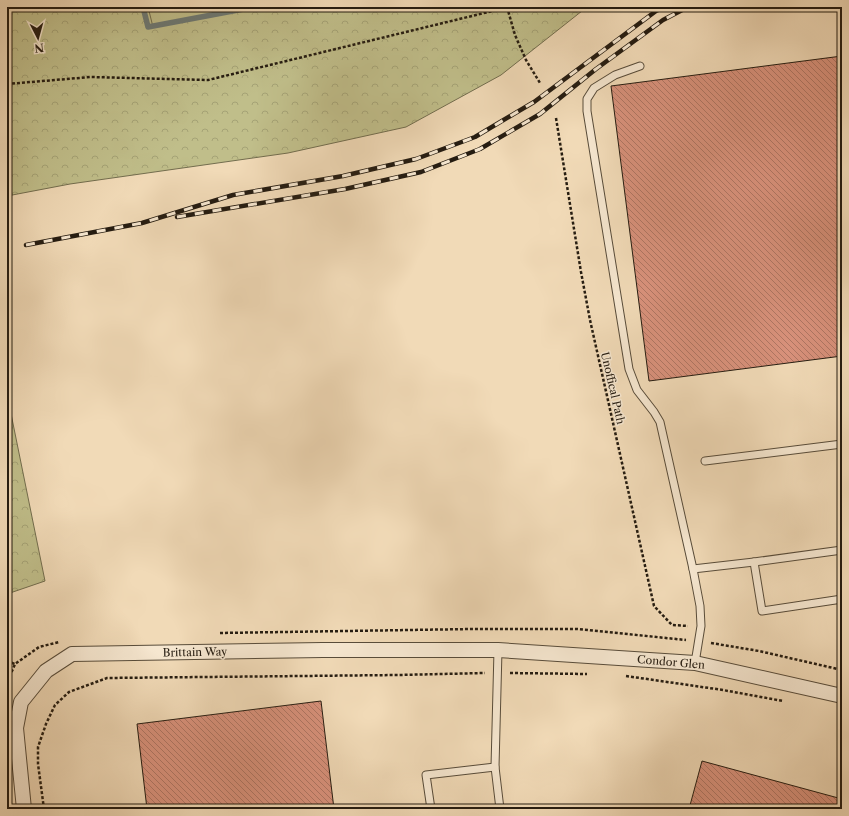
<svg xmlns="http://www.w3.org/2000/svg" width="849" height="816" viewBox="0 0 849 816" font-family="'Libre Caslon Text',serif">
<defs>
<pattern id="forest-crowns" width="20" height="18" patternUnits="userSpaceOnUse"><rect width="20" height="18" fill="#c0be8a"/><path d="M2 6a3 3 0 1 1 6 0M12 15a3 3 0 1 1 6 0" fill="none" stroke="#a5a376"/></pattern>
<pattern id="building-back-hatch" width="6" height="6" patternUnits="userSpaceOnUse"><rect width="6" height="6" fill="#d8917b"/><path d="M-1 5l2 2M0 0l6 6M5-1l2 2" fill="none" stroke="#af7663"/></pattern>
</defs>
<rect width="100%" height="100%" fill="#f1dab7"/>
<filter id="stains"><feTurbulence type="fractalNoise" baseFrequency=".005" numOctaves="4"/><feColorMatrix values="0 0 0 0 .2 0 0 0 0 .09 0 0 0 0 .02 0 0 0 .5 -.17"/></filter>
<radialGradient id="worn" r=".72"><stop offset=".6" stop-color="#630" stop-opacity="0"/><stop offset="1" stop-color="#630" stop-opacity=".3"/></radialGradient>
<!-- forest -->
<g fill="url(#forest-crowns)" stroke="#726d4e">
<polygon points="7,7 587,7 501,75 406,127 288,153 70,184 7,196"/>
<polygon points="7,394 45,581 7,594"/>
</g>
<!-- park -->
<polygon fill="#c0be8a" stroke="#726d4e" points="148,7 251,7 153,27"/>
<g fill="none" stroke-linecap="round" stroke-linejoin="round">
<!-- stream -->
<polyline stroke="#6e7a75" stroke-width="5.5" points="143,7 148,27 254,7"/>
</g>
<!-- building -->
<g fill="url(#building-back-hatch)" stroke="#251c11">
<polygon points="842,56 842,356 649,381 611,86"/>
<polygon points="321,701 334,809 147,809 137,724"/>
<polygon points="702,761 842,799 842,809 689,809"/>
</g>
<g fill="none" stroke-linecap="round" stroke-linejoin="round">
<!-- lane casing -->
<g stroke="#584c3a" stroke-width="9">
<g id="lane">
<polyline points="640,66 615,75 594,88 587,99 587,111 629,369 637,390 654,412 660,422 693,569 700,606 701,626 695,663"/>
<polyline points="705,461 842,444"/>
<polyline points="754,562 762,611 842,599"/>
<polyline points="693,569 754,562 842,550"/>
<polyline points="498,650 495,767 500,809"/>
<polyline points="431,809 426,775 495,767"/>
</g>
</g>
<!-- street casing -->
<g stroke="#584c3a" stroke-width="16">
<polyline id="street" points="24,809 16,728 21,702 46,671 72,654 323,650 498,650 695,663 842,696"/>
</g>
<!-- path -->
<g stroke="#251c11" stroke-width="2.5" stroke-dasharray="3 2" stroke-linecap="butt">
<polyline points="507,7 515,35 526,60 540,83"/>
<polyline points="7,84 91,77 208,80 509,7"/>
<polyline points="556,118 581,272 590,320 654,606 672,625 688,626"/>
<polyline points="220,633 472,629 577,629 686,640"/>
<polyline points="711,643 759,651 842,670"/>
<polyline points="7,661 15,664"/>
<polyline points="510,673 587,674"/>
<polyline points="626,676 723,690 783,701"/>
<polyline points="7,681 13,669 15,664 39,647 59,642"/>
<polyline points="44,809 38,764 38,747 46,724 55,705 69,692 107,678 398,675 485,673"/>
</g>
<!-- lane -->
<use href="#lane" stroke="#f6e7d0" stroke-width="7"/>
<!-- street -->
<use href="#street" stroke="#f6e7d0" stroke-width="14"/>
<!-- rail casing -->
<g stroke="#251c11" stroke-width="4.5">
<g id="rail">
<polyline points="177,217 345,189 421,172 480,149 540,114 596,69 663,20 688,7"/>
<polyline points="26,245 142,223 233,195 343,176 416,159 475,137 534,102 656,11 664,7"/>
</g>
</g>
<!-- rail -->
<use href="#rail" stroke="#f6e7d0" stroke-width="3" stroke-dasharray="9" stroke-linecap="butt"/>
</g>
<g text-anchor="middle" stroke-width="3" stroke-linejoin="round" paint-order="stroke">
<!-- street labels -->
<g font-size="11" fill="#251c11" stroke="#f6e7d0">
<text transform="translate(613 388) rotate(77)" y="4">Unoffical Path</text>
<text transform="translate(195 652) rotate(-1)" y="4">Brittain Way</text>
<text transform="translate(671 662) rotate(5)" y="4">Condor Glen</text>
</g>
</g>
<!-- margin -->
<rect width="849" height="816" fill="none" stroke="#f1dab7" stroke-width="24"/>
<rect x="8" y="8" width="833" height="800" fill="none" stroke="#251c11" stroke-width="2"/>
<rect x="12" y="12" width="825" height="792" fill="none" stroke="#251c11"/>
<!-- north arrow -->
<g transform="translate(38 38) rotate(174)" stroke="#f6e7d0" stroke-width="3" paint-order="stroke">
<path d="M0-3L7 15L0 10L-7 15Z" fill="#251c11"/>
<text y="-6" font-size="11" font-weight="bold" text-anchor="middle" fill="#251c11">N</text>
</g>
<rect width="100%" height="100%" filter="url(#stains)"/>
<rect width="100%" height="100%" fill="url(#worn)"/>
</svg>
